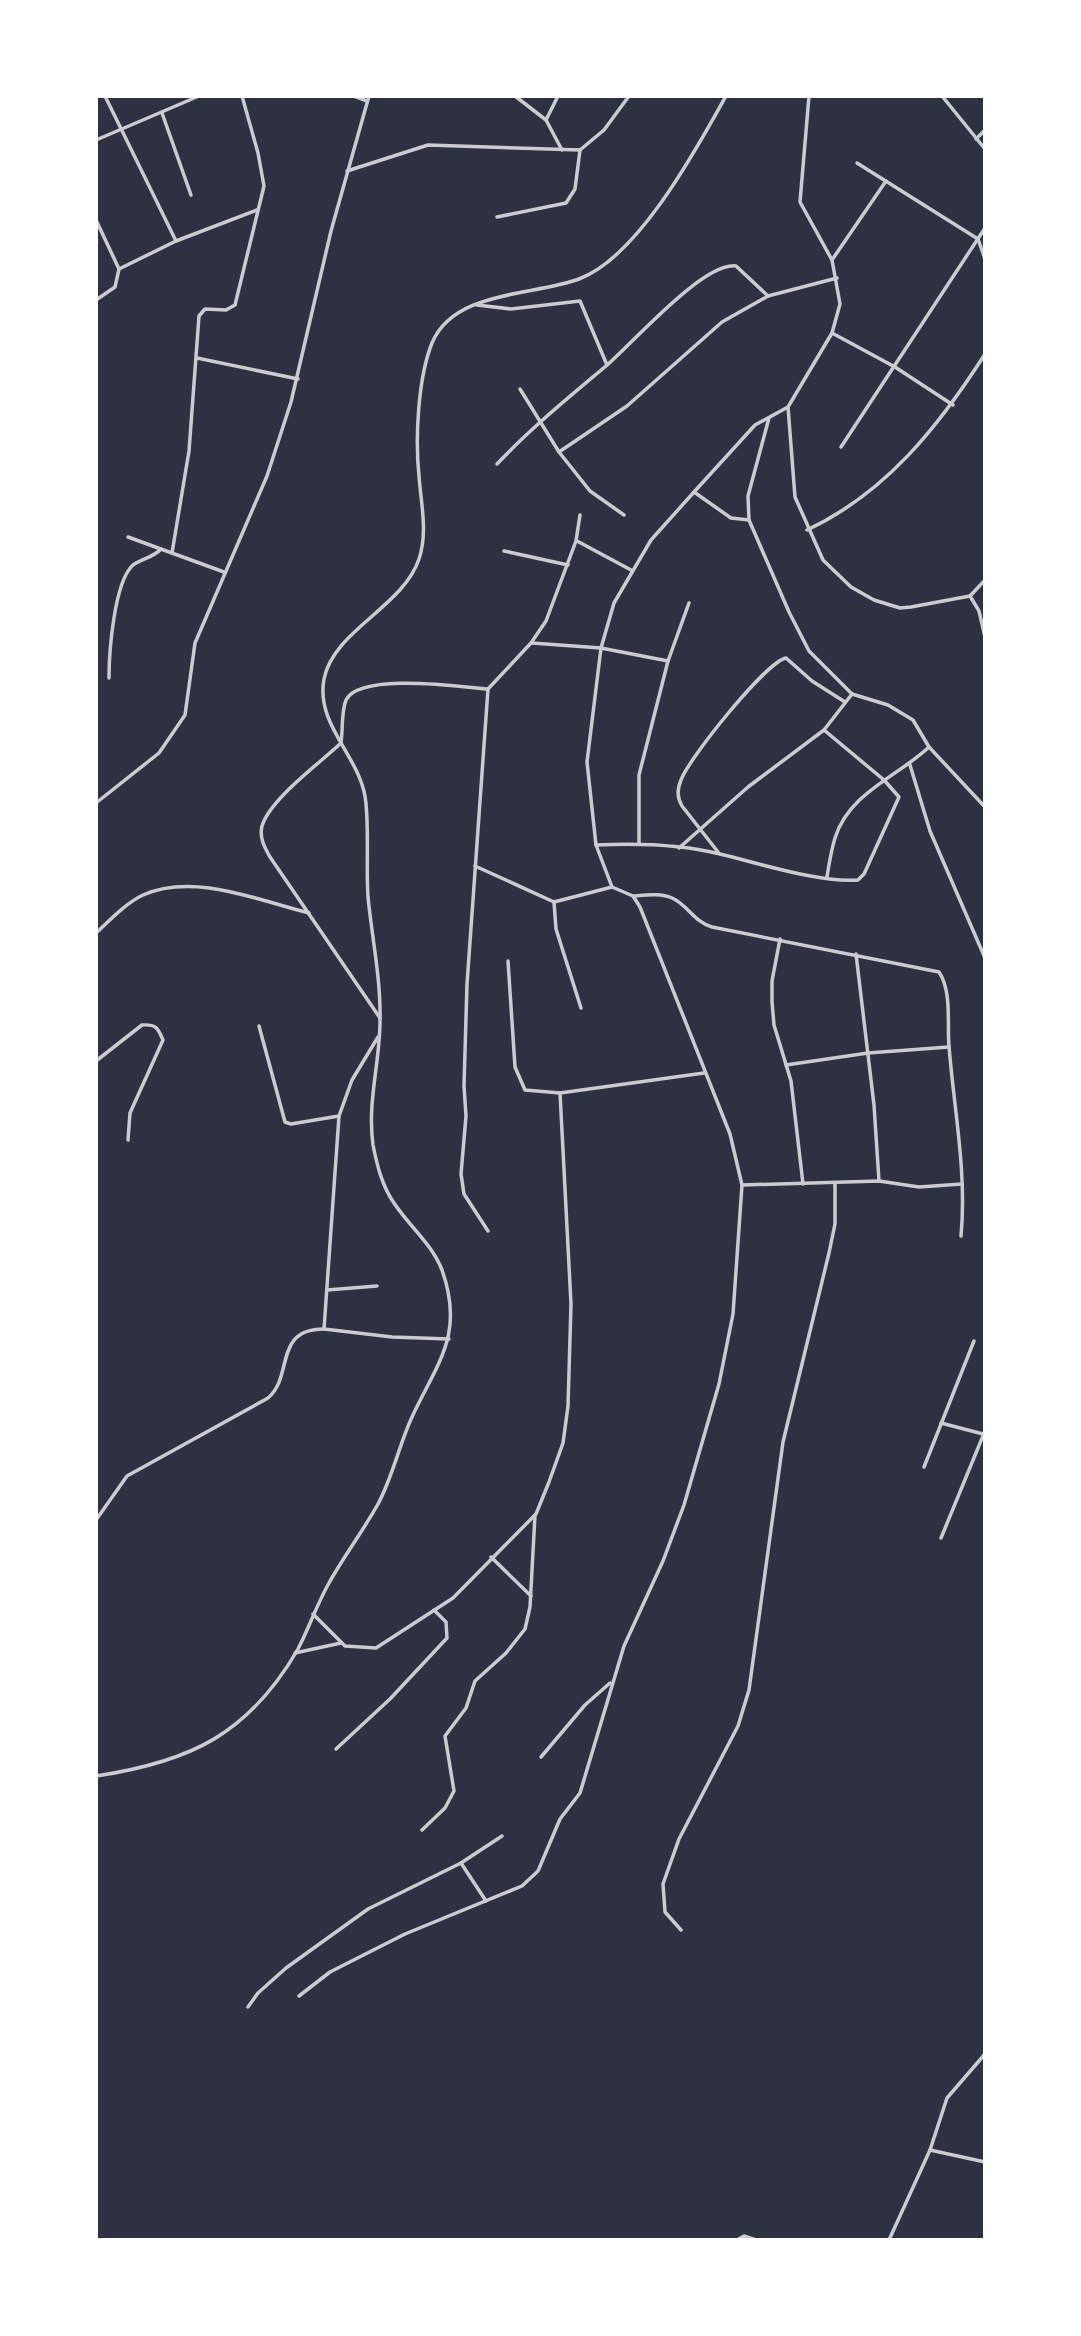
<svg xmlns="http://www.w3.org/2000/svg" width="1081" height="2336" viewBox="0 0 1081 2336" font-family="Raleway,sans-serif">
<rect width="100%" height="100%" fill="#2d3142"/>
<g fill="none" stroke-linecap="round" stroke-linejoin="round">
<!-- minor -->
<g stroke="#caccd0" stroke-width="3.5">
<polyline points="105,96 176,241"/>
<polyline points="354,96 367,101"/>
<polyline points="515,96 546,120 562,150"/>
<polyline points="809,96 800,202 832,260 840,304 832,333 788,407 795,497 823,560 851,587 874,600 900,608 911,607 970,596"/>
<polyline points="942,96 985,149"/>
<polyline points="162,113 191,195"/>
<polyline points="546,120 558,96"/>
<polyline points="976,139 985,130"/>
<polyline points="96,140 199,96"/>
<polyline points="857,163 978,239"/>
<polyline points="347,171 428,145 580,150 604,130 629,96"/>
<polyline points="497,217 566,203 575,189 580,150"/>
<polyline points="96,220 119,269 176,241 257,210"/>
<polyline points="978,239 985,259"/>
<polyline points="832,260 886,181"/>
<polyline points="96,300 115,287 119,269"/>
<polyline points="477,305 511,309 580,301 607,365"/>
<polyline points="832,333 895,367 953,405"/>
<polyline points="197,358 298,379"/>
<polyline points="520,389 559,452 590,491 624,515"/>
<polyline points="769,418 748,496 749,520 789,612 809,651 852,694 888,705 913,720 929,747 985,807"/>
<polyline points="841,447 985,228"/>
<polyline points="559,452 627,406 722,322 768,296 837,278"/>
<path d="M497,464c34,-36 71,-66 109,-98 26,-22 97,-104 130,-100l32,30"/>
<polyline points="694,492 731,518 749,520"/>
<path d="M807,530c79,-37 132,-104 178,-176"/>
<polyline points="128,537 224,572"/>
<polyline points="577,541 631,570"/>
<polyline points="504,551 568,565"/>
<polyline points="172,553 189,451 199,316 205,309 226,310 235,305 264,186 258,153 242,96"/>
<polyline points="970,596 979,611 985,637"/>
<polyline points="970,596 985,580"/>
<polyline points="532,643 601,648 668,661"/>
<path d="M109,678c0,-25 5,-96 24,-113 9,-7 20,-7 28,-16"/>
<polyline points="910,765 930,831 985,958"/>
<polyline points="96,803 159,753 185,715 195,643 267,476 291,402 331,231 369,96"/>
<polyline points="639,843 639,775 668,661 689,603"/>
<path d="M596,845c41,-2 84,-1 124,9 38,9 99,29 138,26l6,-6 35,-77 -15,-17 -60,-50"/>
<polyline points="679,848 748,787 824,730 852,694"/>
<path d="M718,852l-36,-46c-5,-9 -5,-16 -1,-26 8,-22 85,-118 105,-122l26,23 33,21"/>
<polyline points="475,866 554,902 612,887"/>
<path d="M827,877c2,-13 4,-26 8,-39 14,-45 62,-61 94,-91"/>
<path d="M633,896c13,-1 28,-3 39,2 16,7 22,24 40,29l227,45c13,19 8,52 10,74 5,64 18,126 12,190"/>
<polyline points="554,902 556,929 581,1008"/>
<path d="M96,933c14,-13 30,-30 47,-38 51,-23 117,6 166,18"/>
<polyline points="780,939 772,981 772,1002 774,1025 791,1081 803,1184"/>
<polyline points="856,954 874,1105 879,1181"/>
<polyline points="508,961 515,1067 525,1090 560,1093 704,1073"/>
<path d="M380,1018l-110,-161c-5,-9 -11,-19 -8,-31 8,-27 58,-63 79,-83 2,-12 0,-31 5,-43 14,-28 116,-13 142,-11"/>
<polyline points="259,1026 285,1122 291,1124 339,1116"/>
<polyline points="378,1037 352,1080 339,1116 324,1329 392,1337 449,1339"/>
<path d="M96,1061l46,-36c14,-1 16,3 21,15l-33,73 -2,27"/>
<polyline points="786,1065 868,1053 949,1047"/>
<polyline points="742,1185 879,1181 919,1187 962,1184"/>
<polyline points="488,1231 464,1194 461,1174 466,1116 464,1086 467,984 488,689 531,643 546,621 576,541 580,515"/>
<polyline points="327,1290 377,1286"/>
<polyline points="941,1423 983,1434"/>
<polyline points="924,1467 974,1341"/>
<path d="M96,1520l31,-44 141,-78c26,-22 5,-69 56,-69"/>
<polyline points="941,1538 985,1431"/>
<polyline points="491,1557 531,1596"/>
<polyline points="313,1614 345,1646 376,1648 453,1598 536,1514 549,1482 563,1443 568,1406 571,1304 560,1093"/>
<polyline points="295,1653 341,1643"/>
<polyline points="336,1749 390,1699 447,1638 446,1622 434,1610"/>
<polyline points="541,1757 585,1705 610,1683"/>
<path d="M96,1776c94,-14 153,-42 202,-127 11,-21 19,-45 31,-66 15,-27 34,-52 49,-79 15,-28 21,-59 34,-87 25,-54 53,-82 30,-147 -10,-26 -33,-44 -48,-67 -12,-17 -17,-38 -21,-58 -6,-43 7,-82 7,-124 1,-42 -8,-83 -12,-124 -2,-31 1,-62 -2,-93 -3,-46 -51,-77 -42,-125 9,-48 79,-72 95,-120 9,-27 2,-55 0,-83 -4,-38 -1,-98 13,-133 22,-53 102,-47 147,-64 59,-22 117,-129 147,-183"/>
<polyline points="422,1830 445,1808 454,1791 445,1736 466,1708 475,1681 506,1653 525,1629 530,1607 535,1515"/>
<polyline points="461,1863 486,1901"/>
<polyline points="681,1930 665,1912 663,1884 679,1839 738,1726 749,1690 783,1442 829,1253 835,1224 835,1184"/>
<polyline points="299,1996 330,1972 405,1934 522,1886 538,1871 560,1819 580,1793 624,1646 663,1561 684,1505 719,1384 733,1314 742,1185 730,1134 640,907 633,896 612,887 596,845 587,762 601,648 614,603 651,540 694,492 755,425 788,407"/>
<polyline points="248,2007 258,1993 286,1968 368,1909 461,1863 502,1836"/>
<polyline points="930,2150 985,2162"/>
<polyline points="737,2240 744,2236 756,2240"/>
<polyline points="889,2240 930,2150 947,2098 985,2054"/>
</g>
</g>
<!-- border -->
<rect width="1081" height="2336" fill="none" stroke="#ffffff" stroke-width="196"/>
</svg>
